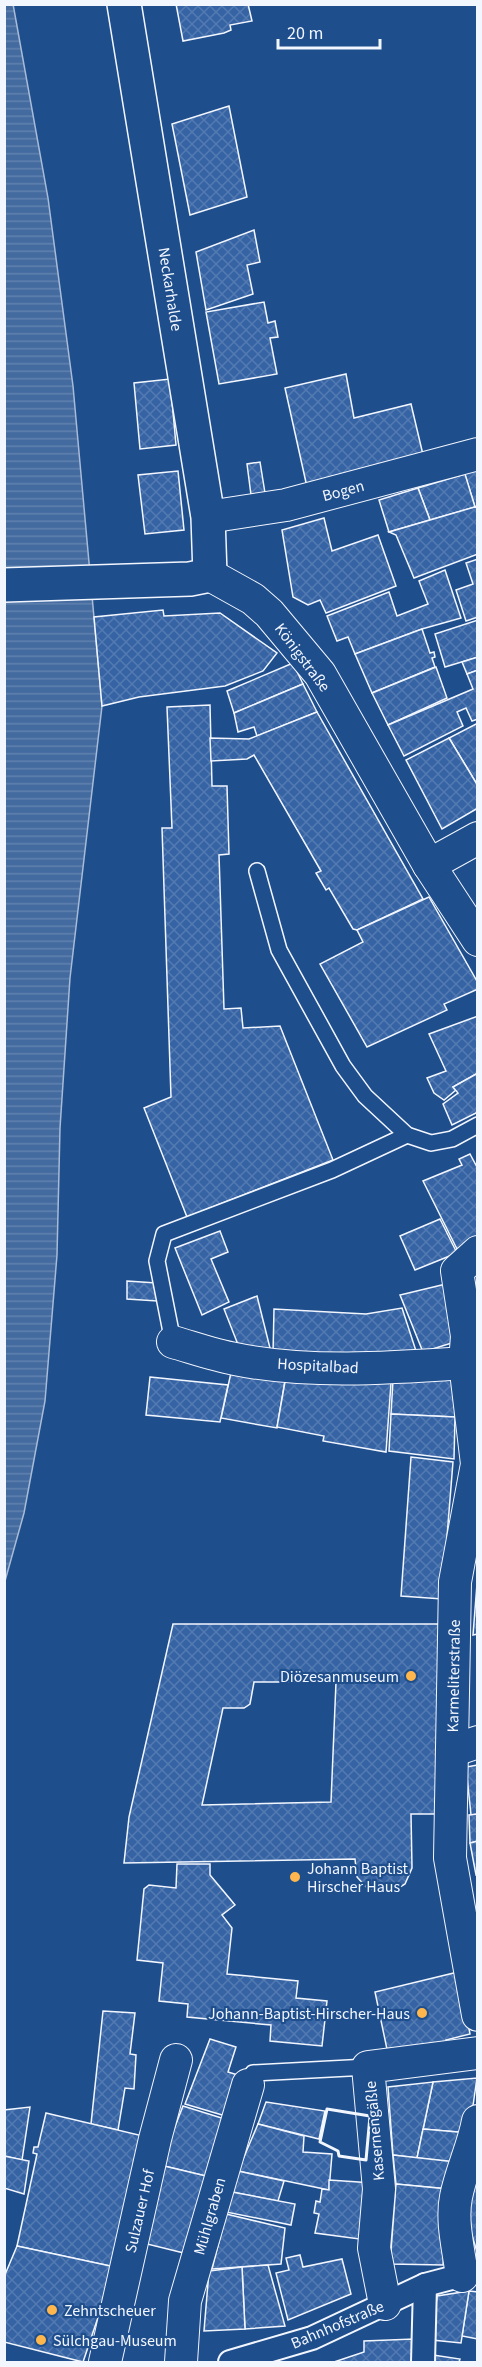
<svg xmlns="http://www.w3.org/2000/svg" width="482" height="2367" viewBox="0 0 482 2367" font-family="'Source Sans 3',sans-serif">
<defs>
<pattern id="water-rules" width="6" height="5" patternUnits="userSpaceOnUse" patternTransform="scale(1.5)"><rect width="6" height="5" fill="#446ba0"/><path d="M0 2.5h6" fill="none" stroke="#5f81ae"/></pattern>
<pattern id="building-cross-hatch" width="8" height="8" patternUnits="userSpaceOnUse" patternTransform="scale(1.5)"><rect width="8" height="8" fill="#3563a3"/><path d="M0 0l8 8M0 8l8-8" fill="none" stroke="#537ab1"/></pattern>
</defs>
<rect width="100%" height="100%" fill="#1f4e8c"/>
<!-- water -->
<polygon fill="url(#water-rules)" stroke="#a8bbd7" stroke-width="1.5" points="13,4 48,198 73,386 102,706 70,978 60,1128 57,1255 45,1401 24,1513 5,1581 4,5"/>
<!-- building -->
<g fill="url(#building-cross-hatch)" stroke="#f2f6ff" stroke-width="1.5" fill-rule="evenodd">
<polygon points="176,4 248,4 252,21 230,25 231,30 224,33 183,41"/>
<polygon points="229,106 247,197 190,215 172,124"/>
<polygon points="254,230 260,262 247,265 253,294 206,310 196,252"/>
<polygon points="264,302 268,323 275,321 278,337 270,338 277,374 219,384 206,312"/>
<polygon points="346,374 354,418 411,404 424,459 307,487 285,388"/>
<polygon points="170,379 176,445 140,449 134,383"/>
<polygon points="260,462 265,493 251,495 247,464"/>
<polygon points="478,468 478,506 475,507 464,472"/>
<polygon points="178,471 184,530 145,534 138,475"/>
<polygon points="465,474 475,507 430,520 418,488"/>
<polygon points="418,488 430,520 389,532 379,500"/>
<polygon points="478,506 478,554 414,578 396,535 389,532"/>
<polygon points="324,518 332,551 378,535 396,586 326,613 320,600 308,605 293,597 282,530"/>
<polygon points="478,559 478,617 466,621 456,590 473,584 466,563"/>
<polygon points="445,570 461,618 422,629 355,654 348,637 337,641 327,616 389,592 397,616 428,604 419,581"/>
<polygon points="163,610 164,616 220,613 277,653 263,671 225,686 139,697 102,706 94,617"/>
<polygon points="478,620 478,657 445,667 435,634"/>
<polygon points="422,629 430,653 434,652 435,657 432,658 435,667 372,693 355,654"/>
<polygon points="478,657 478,670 467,674 462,662"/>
<polygon points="293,663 303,684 234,713 227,691"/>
<polygon points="436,667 447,698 388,725 372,693"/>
<polygon points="478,670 478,719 472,721 466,708 457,712 463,726 404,756 388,725 473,689 467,674"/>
<polygon points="303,684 317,712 257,736 254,727 238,732 234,713"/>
<polygon points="210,705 212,786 227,786 229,854 219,855 224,1009 241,1008 243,1028 280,1026 333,1160 187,1217 144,1108 171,1097 162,828 172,828 167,707"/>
<polygon points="317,712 423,899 357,930 353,929 329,888 326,890 316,873 321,871 254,755 247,759 211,761 210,738 249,739"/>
<polygon points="478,723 478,786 449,738"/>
<polygon points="449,738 478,786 478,808 442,829 406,760"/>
<polygon points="429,897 478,983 478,989 444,1004 447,1010 367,1047 320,964 363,942 357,930"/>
<polygon points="478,1016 478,1073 453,1087 456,1090 444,1100 434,1093 427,1078 446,1071 429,1034"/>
<polygon points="478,1073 478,1112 452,1125 443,1104 458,1093 453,1087"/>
<polygon points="470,1154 478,1169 478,1237 457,1249 423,1181 462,1165 459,1159"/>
<polygon points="440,1219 457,1253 415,1270 400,1236"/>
<polygon points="220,1231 228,1252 211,1259 229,1302 202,1315 175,1248"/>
<polygon points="127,1281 156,1283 157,1301 127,1299"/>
<polygon points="446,1284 458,1341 423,1352 400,1295"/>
<polygon points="257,1296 271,1352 235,1355 237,1342 224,1309"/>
<polygon points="402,1308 417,1354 273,1354 274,1309 366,1314"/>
<polygon points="232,1368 286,1375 277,1428 221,1418"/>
<polygon points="286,1376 391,1383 386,1452 323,1441 324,1436 277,1427"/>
<polygon points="150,1377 228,1385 220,1422 146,1415"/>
<polygon points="455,1379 455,1417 391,1414 393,1380"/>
<polygon points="391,1414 455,1417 454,1459 389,1451"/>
<polygon points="411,1457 453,1462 442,1599 401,1596"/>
<polygon points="477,1584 478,1634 473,1635"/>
<path d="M173,1624h268l-4,190h-26l1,54 -7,16 -13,8 -24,-3 -11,-12 -2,-18 -231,4 5,-46zM254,1682h82l-5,120 -129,3 21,-97h21l6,-4z"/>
<polygon points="478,1765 478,1814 471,1815 466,1767"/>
<polygon points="478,1814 478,1841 470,1843 469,1815"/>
<polygon points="478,1841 478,1874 476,1875 470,1843"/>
<polygon points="177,1864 210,1864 210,1875 235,1905 222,1915 232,1928 227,1974 298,1981 296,1998 327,2001 322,2046 270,2041 271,2025 187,2017 188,2004 159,2001 163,1963 137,1960 144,1889 149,1885 176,1888"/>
<polygon points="458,1972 470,2034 446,2040 448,2046 388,2054 375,1992"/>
<polygon points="103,2011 135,2013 130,2054 136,2055 134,2089 125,2088 118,2130 91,2124"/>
<polygon points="210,2039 236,2047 228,2072 241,2076 229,2117 185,2104"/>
<polygon points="477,2078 469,2133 423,2129 433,2082"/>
<polygon points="433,2082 417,2158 393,2155 388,2087"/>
<polygon points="266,2102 325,2111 319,2139 258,2124"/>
<polygon points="183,2106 228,2120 206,2176 160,2165"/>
<polygon points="30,2107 22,2160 4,2156 4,2110"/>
<polygon points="46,2113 143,2136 115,2267 17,2246 37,2154 33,2153 34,2147 38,2147"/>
<polygon points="258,2124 304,2136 303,2152 332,2154 329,2190 238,2171"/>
<polygon points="423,2129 469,2133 460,2163 417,2158"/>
<polygon points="393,2155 456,2162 448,2189 396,2184"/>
<polygon points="4,2156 29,2161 24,2194 4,2188"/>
<polygon points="160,2165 206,2176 188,2254 143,2243"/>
<polygon points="238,2171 284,2181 278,2201 232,2192"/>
<polygon points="478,2175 478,2255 470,2229 464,2220"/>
<polygon points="329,2180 373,2183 367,2240 315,2233 319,2214 314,2213 316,2201 320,2202 322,2189 329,2190"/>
<polygon points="396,2184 448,2189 443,2265 390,2264"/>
<polygon points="232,2192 295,2204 291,2225 226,2212"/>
<polygon points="226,2214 285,2228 281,2264 212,2269"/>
<polygon points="17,2246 115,2267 83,2362 4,2342 4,2277"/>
<polygon points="300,2255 303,2267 342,2259 351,2294 288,2320 276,2273 289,2270 286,2258"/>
<polygon points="268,2265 285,2326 245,2329 242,2267"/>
<polygon points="242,2267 245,2329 204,2331 209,2271"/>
<polygon points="469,2291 478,2292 478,2339 462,2336"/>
<polygon points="469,2291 461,2343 432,2340 437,2296"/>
<polygon points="414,2339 414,2362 334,2362 364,2352 364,2341"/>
<polygon points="433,2355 460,2359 459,2362 432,2362"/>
</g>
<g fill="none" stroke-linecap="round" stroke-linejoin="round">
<!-- service casing -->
<g stroke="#f2f6ff" stroke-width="18">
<g id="service">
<polyline points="257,871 279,950 343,1066 365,1096 407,1135 431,1143 452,1139 478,1125"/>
<polyline points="173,1342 157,1261 164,1234 332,1170 407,1135"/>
<polyline points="248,2085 253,2073 368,2067"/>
</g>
</g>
<!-- pedestrian casing -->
<g stroke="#f2f6ff" stroke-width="26">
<g id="pedestrian">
<polyline points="230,2362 312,2338 425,2285 478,2271"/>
<polyline points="423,2362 425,2285"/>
</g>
</g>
<!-- minor casing -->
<g stroke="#f2f6ff" stroke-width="34">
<g id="minor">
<polyline points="208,517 286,505 478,454"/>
<polyline points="210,575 253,599 269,613 320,674 429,865 478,940"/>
<polyline points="429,865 478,838"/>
<polyline points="478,1252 457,1271 467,1336 465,1363 477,1464 455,1582 450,1858 478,2015"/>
<path d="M173,1342c21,6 41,13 62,17 73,15 156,9 230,4"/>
<polyline points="452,1751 478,1742"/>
<path d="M462,2276c-3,-25 -11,-54 -6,-79 5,-26 17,-49 22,-76"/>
<polyline points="385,2304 374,2248 379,2189 368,2067 478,2053"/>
<polyline points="105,2362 155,2139 176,2060"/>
<polyline points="181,2362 185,2301 248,2085"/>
</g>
</g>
<!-- tertiary casing -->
<g stroke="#f2f6ff" stroke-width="36">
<polyline id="tertiary" points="4,585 190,579 210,575 208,517 124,4"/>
</g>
<!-- service -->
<use href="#service" stroke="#1f4e8c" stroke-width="15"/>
<!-- pedestrian -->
<use href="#pedestrian" stroke="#1f4e8c" stroke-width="22"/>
<!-- minor -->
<use href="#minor" stroke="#1f4e8c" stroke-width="32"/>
<!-- tertiary -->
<use href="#tertiary" stroke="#1f4e8c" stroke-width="33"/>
<!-- wall -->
<polygon stroke="#f2f6ff" stroke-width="3" points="327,2109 370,2116 366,2160 339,2156 338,2151 320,2142"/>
</g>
<!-- markers -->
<g fill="#ffb74d" stroke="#1f4e8c" stroke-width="2">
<circle cx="411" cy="1676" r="6"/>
<circle cx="295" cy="1877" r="6"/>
<circle cx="422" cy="2013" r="6"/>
<circle cx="52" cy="2310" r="6"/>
<circle cx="41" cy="2340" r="6"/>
</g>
<g text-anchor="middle" stroke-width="4.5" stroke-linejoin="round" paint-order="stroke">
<!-- street labels -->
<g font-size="16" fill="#f2f6ff" stroke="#1f4e8c">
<text transform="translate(171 289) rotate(81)" y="6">Neckarhalde</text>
<text transform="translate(343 490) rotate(-15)" y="6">Bogen</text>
<text transform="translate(303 657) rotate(53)" y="6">Königstraße</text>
<text transform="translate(318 1365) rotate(3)" y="6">Hospitalbad</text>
<text transform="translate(453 1676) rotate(-89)" y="6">Karmeliterstraße</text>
<text transform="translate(374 2131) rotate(-95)" y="6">Kasernengäßle</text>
<text transform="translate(139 2211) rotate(-77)" y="6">Sulzauer Hof</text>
<text transform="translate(209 2216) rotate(-74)" y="6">Mühlgraben</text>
<text transform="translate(337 2324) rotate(-23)" y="6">Bahnhofstraße</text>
</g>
<!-- poi labels -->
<g font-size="16" fill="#f2f6ff" stroke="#1f4e8c" text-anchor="start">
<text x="399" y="1682" text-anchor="end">Diözesanmuseum</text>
<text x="307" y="1874">Johann Baptist<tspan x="307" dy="18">Hirscher Haus</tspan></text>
<text x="410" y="2019" text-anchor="end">Johann-Baptist-Hirscher-Haus</text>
<text x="64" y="2316">Zehntscheuer</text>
<text x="53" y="2346">Sülchgau-Museum</text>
</g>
</g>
<!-- border -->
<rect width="482" height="2367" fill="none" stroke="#f2f6ff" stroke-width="12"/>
<!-- scale -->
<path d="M278 39v9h102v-9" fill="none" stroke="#f2f6ff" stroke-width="3"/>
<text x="287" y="39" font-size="18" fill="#f2f6ff" stroke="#1f4e8c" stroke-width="4.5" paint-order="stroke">20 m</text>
</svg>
